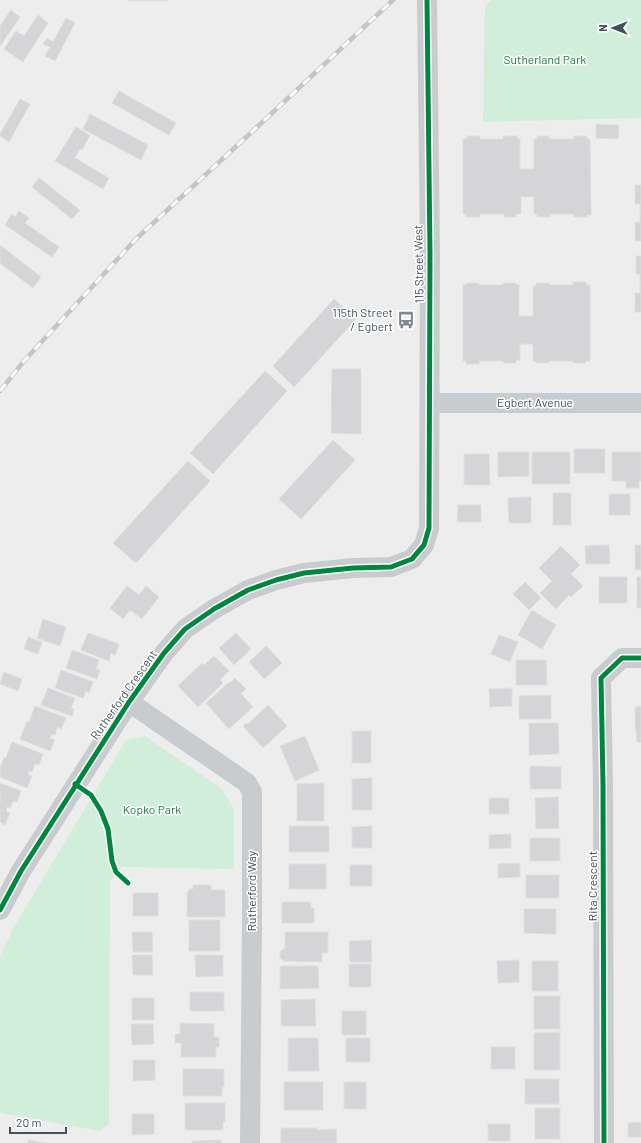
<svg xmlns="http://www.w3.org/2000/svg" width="641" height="1143" viewBox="0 0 641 1143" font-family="Barlow,sans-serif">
<rect width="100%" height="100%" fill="#eeeded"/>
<!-- green -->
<g fill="#d0eed9">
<polygon points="491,0 641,0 641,118 483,122 485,7"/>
<polygon points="145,736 222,789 234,809 234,869 121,867 110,881 109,1124 100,1131 0,1113 0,957 14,927 126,740"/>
</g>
<!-- building -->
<g fill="#d5d5d7" stroke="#dfdfe0">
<rect x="129" y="0" width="38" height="1"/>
<polygon points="11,10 20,17 0,46 0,26"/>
<polygon points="38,15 48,23 23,62 4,49 16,31 24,36"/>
<polygon points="66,18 75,23 55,61 45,56 50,47 43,44 47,38 53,42"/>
<polygon points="119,91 176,123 169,135 112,103"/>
<polygon points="20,99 30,104 9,142 0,136 0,134"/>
<polygon points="90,114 148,145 141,160 83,129"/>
<polygon points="596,124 619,125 618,139 596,138"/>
<polygon points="76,127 90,135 82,150 80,149 75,158 109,178 103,189 55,161"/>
<polygon points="467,136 480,136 480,139 503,139 503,136 517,136 517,139 520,139 520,169 534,169 534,139 537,139 537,136 549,136 549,139 574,139 574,136 587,136 587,139 590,139 591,215 587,215 587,217 574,217 574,214 550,214 550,217 537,217 537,214 534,214 534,197 521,197 521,214 516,214 516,217 504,217 504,214 480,214 480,217 466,217 466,214 463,214 463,139 467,139"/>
<polygon points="39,178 80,210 72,219 32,187"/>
<polygon points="635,185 641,185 641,241 635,241 635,222 640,222 640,204 635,204"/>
<polygon points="19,211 29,218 25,223 59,247 52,257 5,225 12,214 15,217"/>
<polygon points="0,245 41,277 33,288 0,263"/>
<polygon points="636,256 641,256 641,312 635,312 635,293 640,293 640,274 636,274"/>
<polygon points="573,282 586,282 587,285 590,285 590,361 586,361 586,363 573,363 573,361 549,361 549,363 536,363 536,361 533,361 533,344 520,344 520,360 516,360 516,363 503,363 503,361 479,361 479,364 466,364 466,361 463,361 463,285 466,285 466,283 479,283 479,285 503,285 503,283 516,283 516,285 519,285 519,316 533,316 533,286 536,286 536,283 549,283 549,285 573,285"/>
<polygon points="334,299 356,319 294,387 273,366"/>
<polygon points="332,369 361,369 361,434 331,433"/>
<polygon points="265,371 287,391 213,474 190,453"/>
<polygon points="333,440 355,460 301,519 279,499"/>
<rect x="574" y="449" width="31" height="24"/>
<polygon points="498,452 529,452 529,476 498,477"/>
<rect x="532" y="452" width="38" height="32"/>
<polygon points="612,452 641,452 641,481 639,481 639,488 626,488 626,481 612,481"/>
<polygon points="464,454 489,454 490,485 464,485"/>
<polygon points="188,461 210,481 136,563 113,543"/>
<rect x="553" y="493" width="18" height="32"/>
<rect x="609" y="494" width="21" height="21"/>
<polygon points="531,497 531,523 509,523 508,498"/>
<polygon points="458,505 481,505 481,522 457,522"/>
<polygon points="609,545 610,564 586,564 585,546"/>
<rect x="635" y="545" width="6" height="25"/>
<polygon points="561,546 580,565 571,574 583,586 571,597 569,595 556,609 540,593 552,581 539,568"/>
<rect x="599" y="577" width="28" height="26"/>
<rect x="637" y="577" width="4" height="31"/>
<polygon points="525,582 541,598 529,610 513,594"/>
<polygon points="127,586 139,595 146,586 159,597 142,619 130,610 123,619 110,608"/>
<polygon points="532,610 556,625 542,649 518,635"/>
<polygon points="43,619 66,627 60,646 37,638"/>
<polygon points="88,633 119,644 115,655 111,653 109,661 81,650"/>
<polygon points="236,633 251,649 234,665 219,648"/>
<polygon points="499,635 518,642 510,662 491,654"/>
<polygon points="28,637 42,642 38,654 24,649"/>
<polygon points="266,646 282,663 264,679 249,662"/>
<polygon points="72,650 99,660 96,669 100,670 97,679 66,668"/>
<polygon points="214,656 229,671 220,680 223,683 198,707 178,686 202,663 204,665"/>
<polygon points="516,660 546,660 547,685 516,685"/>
<polygon points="61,670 93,682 89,693 86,691 83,698 55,688"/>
<polygon points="4,672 22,679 18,691 0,684"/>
<polygon points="235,678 246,689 241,694 253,707 229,729 206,703 229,682 230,683"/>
<polygon points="48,688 75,698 71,708 74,709 72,716 41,705"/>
<polygon points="512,688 512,706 490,707 489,689"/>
<polygon points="551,695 551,719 519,719 519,696"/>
<polygon points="268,705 287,726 263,748 243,726 247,723 248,724"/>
<polygon points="35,706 66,718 61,729 57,727 55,735 52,734 50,738 55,740 50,751 20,739 27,721 29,722"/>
<polygon points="641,706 641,742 637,742 636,729 635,729 635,707"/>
<polygon points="529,723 558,723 559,754 529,755"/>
<rect x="352" y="731" width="19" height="32"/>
<polygon points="305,736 319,770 295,781 280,746"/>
<polygon points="12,742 43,754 39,765 35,764 32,772 29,771 28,775 32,776 27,788 0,777 0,768 4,758 6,758"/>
<polygon points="530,766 561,767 561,789 530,789"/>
<polygon points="372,778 372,810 352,810 352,779"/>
<polygon points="0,783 21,791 17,802 13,801 10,808 7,807 6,812 10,813 5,825 0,822"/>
<polygon points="324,783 324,821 297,821 297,784"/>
<polygon points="558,797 559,828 536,829 535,798"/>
<rect x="489" y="798" width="20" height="16"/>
<rect x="289" y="826" width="40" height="26"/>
<polygon points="372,826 372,848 352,848 352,827"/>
<polygon points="511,834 511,848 489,849 489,835"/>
<rect x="530" y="838" width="30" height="23"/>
<polygon points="520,863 520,877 498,878 498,864"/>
<rect x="289" y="864" width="37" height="25"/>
<rect x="350" y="865" width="22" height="21"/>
<rect x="526" y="875" width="33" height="23"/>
<polygon points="193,885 211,885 211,890 225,890 225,917 187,917 187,893 190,889 193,889"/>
<rect x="133" y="893" width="25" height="23"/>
<polygon points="282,902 311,902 311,908 314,908 314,923 282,923"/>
<polygon points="524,909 556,909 556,934 524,933"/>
<rect x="189" y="920" width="31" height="31"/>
<polygon points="132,932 152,932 153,952 133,952"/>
<polygon points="285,932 328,932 328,953 322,953 322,962 284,961 280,958 280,952 285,948"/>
<polygon points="371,940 372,962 350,962 349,941"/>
<polygon points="132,955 152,955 153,975 133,975"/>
<polygon points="195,955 223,955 223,976 196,977"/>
<polygon points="519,960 519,982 498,983 497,961"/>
<rect x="532" y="961" width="26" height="30"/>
<rect x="349" y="964" width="22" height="23"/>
<polygon points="280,966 318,966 319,988 280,989"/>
<rect x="190" y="992" width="34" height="19"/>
<rect x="534" y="996" width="26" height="33"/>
<rect x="132" y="998" width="22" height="22"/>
<polygon points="315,999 316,1026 281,1026 281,1000"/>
<rect x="342" y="1011" width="24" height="24"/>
<polygon points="180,1023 214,1024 214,1037 219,1037 219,1047 216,1047 216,1057 181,1057 181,1043 175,1043 175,1034 180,1034"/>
<polygon points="131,1024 153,1024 154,1044 132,1045"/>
<polygon points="560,1032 560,1070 534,1070 534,1033"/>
<polygon points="288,1038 318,1038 319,1071 288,1071"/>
<rect x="346" y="1038" width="24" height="24"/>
<rect x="491" y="1047" width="24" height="22"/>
<polygon points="133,1060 155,1060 155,1080 133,1081"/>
<polygon points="183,1069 224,1069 224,1087 222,1087 222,1096 183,1096"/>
<rect x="525" y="1079" width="34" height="25"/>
<rect x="284" y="1082" width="39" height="28"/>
<rect x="344" y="1082" width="22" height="27"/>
<polygon points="185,1103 225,1103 225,1122 223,1122 223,1130 185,1130"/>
<rect x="535" y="1108" width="25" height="31"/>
<polygon points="132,1114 154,1114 154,1134 132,1135"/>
<polygon points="641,1122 641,1137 628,1137 628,1123"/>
<rect x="488" y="1124" width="22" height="17"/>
<polygon points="281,1128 317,1128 317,1130 336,1129 337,1143 281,1143"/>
<polygon points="28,1140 48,1143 28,1143"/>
<polygon points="221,1140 221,1143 192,1143 192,1141"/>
</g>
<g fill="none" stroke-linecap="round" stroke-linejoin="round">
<!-- minor -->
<g stroke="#c9ccce" stroke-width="20">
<polyline points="430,403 641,403"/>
<polyline points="129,702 247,783 252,792 252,922 250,1143"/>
<polyline points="0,910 21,871 129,702 164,653 185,629 214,609 248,590 276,580 304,573 353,568 391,567 412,559 424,545 429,528 430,254 427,0"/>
<polyline points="604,1143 603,784 601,678 622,658 641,658"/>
</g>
<!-- rail casing -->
<g stroke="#c3c5c7" stroke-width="4.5">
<polyline id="rail" points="0,391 24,361 136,239 255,129 393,0"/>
</g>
<!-- rail -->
<use href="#rail" stroke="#fff" stroke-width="3" stroke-dasharray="9" stroke-linecap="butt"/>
<!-- cycleway casing -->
<g stroke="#fff" stroke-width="8">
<g id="cycleway">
<polyline points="75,784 91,795 101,811 108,829 112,861 116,872 128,883"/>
<polyline points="0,910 21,871 129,702 164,653 185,629 214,609 248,590 276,580 304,573 353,568 391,567 412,559 424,545 429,528 430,254 427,0"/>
<polyline points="604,1143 603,784 601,678 622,658 641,658"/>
</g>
</g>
<!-- cycleway -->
<use href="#cycleway" stroke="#00873e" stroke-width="5"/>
</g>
<!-- icons -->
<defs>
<g id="bus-bare" transform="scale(1.38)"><path d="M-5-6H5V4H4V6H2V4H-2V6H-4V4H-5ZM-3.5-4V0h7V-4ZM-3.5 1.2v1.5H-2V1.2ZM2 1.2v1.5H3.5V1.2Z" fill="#80888d" stroke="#fff" stroke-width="2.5" paint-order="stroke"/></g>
</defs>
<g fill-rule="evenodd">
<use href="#bus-bare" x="406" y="320"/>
</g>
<g text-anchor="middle" stroke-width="3" stroke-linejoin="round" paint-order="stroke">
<!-- park labels -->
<g font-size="12" fill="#147c40" stroke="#fff">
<text x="545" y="64">Sutherland Park</text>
<text x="152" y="814">Kopko Park</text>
</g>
<!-- street labels -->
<g font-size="12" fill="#44515a" stroke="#fff">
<text transform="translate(419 264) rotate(-91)" y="4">115 Street West</text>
<text x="535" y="407">Egbert Avenue</text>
<text transform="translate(124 695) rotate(-55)" y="4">Rutherford Crescent</text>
<text transform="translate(593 886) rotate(-90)" y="4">Rita Crescent</text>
<text transform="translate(252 891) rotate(-90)" y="4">Rutherford Way</text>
</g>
<!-- poi labels -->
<g font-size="12" fill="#44515a" stroke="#fff" text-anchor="end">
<text x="393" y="317">115th Street<tspan x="393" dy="14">/ Egbert</tspan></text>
</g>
</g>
<!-- north arrow -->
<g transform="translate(613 28) rotate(270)" stroke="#ffffff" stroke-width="3" paint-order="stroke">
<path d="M0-3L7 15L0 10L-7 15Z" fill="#44515a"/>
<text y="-6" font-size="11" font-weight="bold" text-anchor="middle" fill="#44515a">N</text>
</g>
<!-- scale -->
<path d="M10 1127v6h56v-6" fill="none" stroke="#44515a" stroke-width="2"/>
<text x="16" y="1127" font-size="12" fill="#44515a" stroke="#ffffff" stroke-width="3" paint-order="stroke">20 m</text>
</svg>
